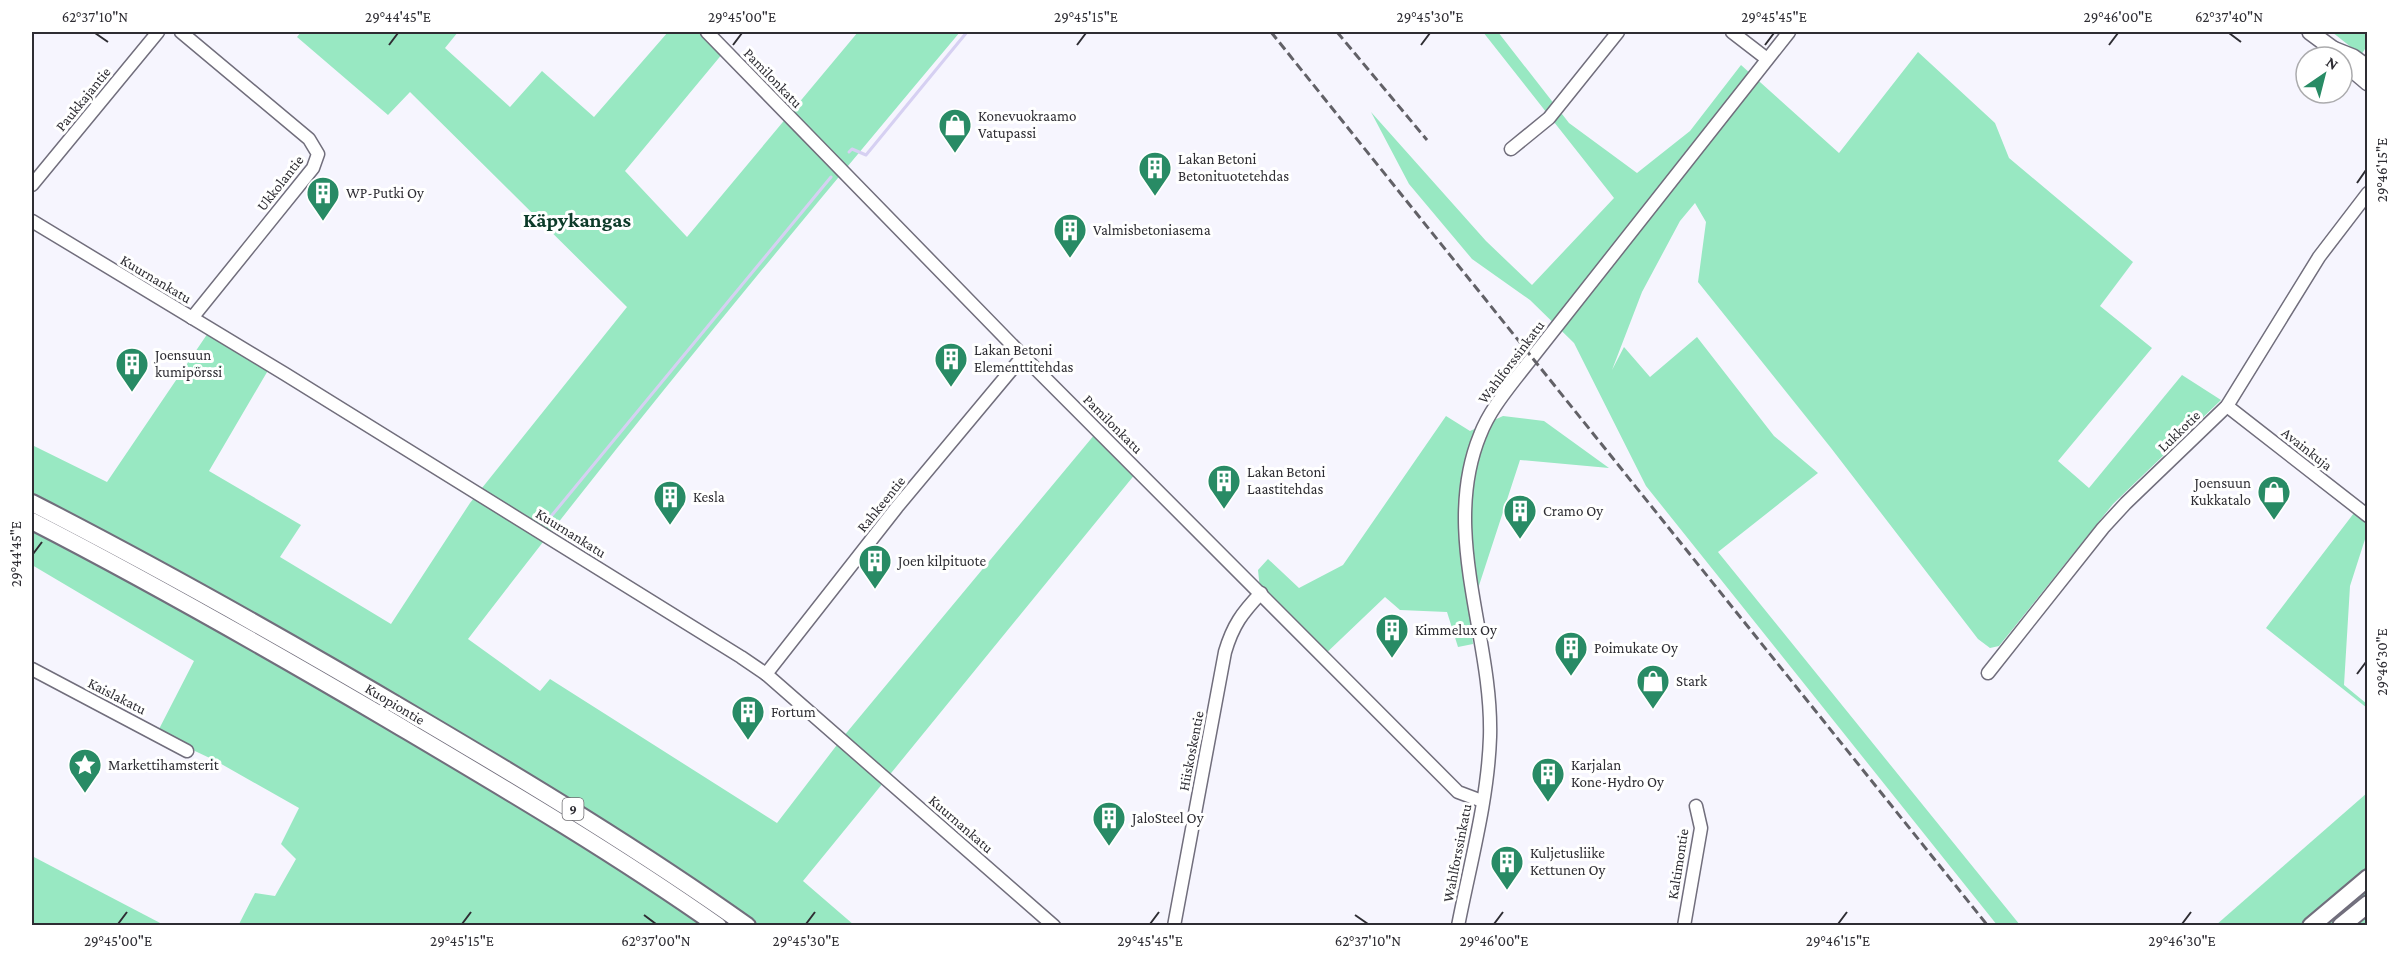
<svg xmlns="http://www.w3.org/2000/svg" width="2399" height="957" viewBox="0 0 2399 957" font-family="'Crimson Pro',serif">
<rect width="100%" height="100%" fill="#f6f5fe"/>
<!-- green -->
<g fill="#98e8c2">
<path d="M301,32h157l-13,16 65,59 32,-36 52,46 74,-85h34l21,21 -98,118 62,66 171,-205h102c-167,199 -334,400 -492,607l72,52 10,-12 227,144 66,-86 252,-303 41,39 -333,408 51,44 -616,1 17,-33 20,3 21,-37 -15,-15 18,-36 -83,-47 -59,-28 37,-72 -162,-96v-120l75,37 103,-152 60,37 -61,104 92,54 -21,32 111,67 79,-121 157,-196 -217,-215 -22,23 -91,-78z"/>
<polygon points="1483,32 1498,32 1569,123 1637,173 1690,131 1741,65 1839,153 1918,52 1995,123 2009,158 2133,262 2100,306 2152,348 2058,461 2089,488 2182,375 2221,400 2113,504 1999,646 1990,648 1978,639 1831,448 1698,282 1706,222 1695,203 1680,221 1642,292 1612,370 1624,347 1650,377 1697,337 1774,436 1818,473 1718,552 2020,925 1997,925 1646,486 1574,343 1530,300 1472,259 1409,184 1371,112 1486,241 1532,285 1614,198"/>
<polygon points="2332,32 2367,32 2367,46 2361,55"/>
<polygon points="1446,416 1470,431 1503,416 1544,421 1609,468 1520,460 1470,613 1473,644 1458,647 1447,612 1400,610 1385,597 1320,659 1261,599 1258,570 1268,559 1299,588 1343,565"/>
<polygon points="2354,513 2367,523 2367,533 2350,586 2344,685 2367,704 2367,708 2266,628"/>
<polygon points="2367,793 2367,925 2216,925"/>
<polygon points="32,856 164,925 32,925"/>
</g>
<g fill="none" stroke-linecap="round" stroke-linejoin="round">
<!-- stream -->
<g stroke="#d6d0f2" stroke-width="3">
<polyline points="849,152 852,149 866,155 967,32"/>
<polyline points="548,520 831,177"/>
</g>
<!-- minor casing -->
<g stroke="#716e7c" stroke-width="15">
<g id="minor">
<polyline points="181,32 309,139 318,154 313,168 192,318"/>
<polyline points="707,32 1023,356 1458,792 1482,801"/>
<polyline points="1732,32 1767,59"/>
<polyline points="1511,149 1549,118 1618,32"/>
<polyline points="32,185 158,32"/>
<polyline points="32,221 285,374 741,657 766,674 1054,926"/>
<polyline points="2227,406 2368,516"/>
<polyline points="32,669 187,751"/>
<polyline points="1988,673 2103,528 2126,503 2227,406 2319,257 2368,193"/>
<polyline points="766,674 897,507 1023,356"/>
<path d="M1174,926l51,-274c8,-27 17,-39 36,-59"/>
<path d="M1458,926c12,-62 30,-126 32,-189 3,-100 -50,-204 -10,-302 8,-21 22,-39 36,-57l273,-346"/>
<polyline points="1684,926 1701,828 1696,806"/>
</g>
</g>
<!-- major casing -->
<g stroke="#716e7c" stroke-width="18">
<g id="major">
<polyline points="2310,32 2333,49 2339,57"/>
<polyline points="2333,49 2353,57 2368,68"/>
<polyline points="2342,61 2368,83"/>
</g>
</g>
<!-- highway casing -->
<g stroke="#716e7c" stroke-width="20">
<g id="highway">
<path d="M32,503c131,67 258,139 385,214 112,66 223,133 330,209"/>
<path d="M32,521c119,61 236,128 352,196 113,67 226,133 334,209"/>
<polyline points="2311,926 2368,878"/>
<polyline points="2341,926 2368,904"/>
</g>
</g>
<!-- minor -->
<use href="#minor" stroke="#fff" stroke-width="12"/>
<!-- major -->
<use href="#major" stroke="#fff" stroke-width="15"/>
<!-- highway -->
<use href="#highway" stroke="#fff" stroke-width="16"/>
<!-- rail -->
<g stroke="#626167" stroke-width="3" stroke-dasharray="9 4.5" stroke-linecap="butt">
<polyline points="1271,32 1988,926"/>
<polyline points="1337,32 1427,140"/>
</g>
</g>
<!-- ticks -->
<path fill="none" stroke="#2e2d33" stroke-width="2" d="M95,33l13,9M2229,33l12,9M389,45l9,-12M733,45l9,-12M1077,45l9,-12M1421,45l9,-12M1765,45l9,-12M2109,45l9,-12M2357,183l9,-13M33,554l9,-12M2357,674l9,-12M644,915l12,9M1355,915l13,9M118,924l9,-12M462,924l9,-12M806,924l9,-12M1150,924l9,-12M1494,924l9,-12M1838,924l9,-12M2182,924l9,-12"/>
<!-- icons -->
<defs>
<g id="shop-pin" transform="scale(1.725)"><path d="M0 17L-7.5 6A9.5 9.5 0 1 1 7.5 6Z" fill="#288b65" stroke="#fff"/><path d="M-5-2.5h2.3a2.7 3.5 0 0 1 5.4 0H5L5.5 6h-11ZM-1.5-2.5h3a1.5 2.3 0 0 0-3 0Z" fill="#fff"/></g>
<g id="building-pin" transform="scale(1.725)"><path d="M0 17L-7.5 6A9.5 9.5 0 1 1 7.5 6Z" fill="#288b65" stroke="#fff"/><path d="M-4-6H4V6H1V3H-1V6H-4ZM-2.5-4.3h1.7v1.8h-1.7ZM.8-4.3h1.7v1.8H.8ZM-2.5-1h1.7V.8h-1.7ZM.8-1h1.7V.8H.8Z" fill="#fff"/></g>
<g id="sight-pin" transform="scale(1.725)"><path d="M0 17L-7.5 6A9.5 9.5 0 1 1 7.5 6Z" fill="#288b65" stroke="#fff"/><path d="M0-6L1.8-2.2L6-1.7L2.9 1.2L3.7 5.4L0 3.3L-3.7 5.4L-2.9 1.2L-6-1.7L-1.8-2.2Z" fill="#fff"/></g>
</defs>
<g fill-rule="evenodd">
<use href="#shop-pin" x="955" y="125"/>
<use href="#building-pin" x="1155" y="168"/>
<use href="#building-pin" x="323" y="193"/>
<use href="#building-pin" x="1070" y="230"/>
<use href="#building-pin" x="951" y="359"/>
<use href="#building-pin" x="132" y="364"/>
<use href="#building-pin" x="1224" y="481"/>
<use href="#shop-pin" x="2274" y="492"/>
<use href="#building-pin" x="670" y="497"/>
<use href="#building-pin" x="1520" y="511"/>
<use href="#building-pin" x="875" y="561"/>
<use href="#building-pin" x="1392" y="630"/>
<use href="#building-pin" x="1571" y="648"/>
<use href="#shop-pin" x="1653" y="681"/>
<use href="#building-pin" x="748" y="712"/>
<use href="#sight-pin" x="85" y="765"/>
<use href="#building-pin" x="1548" y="774"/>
<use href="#building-pin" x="1109" y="818"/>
<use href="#building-pin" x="1507" y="862"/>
</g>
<g text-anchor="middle" stroke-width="6" stroke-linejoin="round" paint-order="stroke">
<!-- shield labels -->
<rect fill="#fff" stroke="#6d6c70" stroke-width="1.5" x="562.5" y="798" width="21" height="22" rx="4.5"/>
<g font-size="14" font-weight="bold" fill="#2e2d33">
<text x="573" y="814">9</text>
</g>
<!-- street labels -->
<g font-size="15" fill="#2e2d33" stroke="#fff">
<text transform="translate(773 78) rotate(46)" y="5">Pamilonkatu</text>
<text transform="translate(83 99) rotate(-51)" y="5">Paukkajantie</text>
<text transform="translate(280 183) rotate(-52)" y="5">Ukkolantie</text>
<text transform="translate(156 279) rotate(31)" y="5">Kuurnankatu</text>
<text transform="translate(1511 362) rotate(-53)" y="5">Wahlforssinkatu</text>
<text transform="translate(1113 424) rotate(45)" y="5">Pamilonkatu</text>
<text transform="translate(2179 431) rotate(-44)" y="5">Lukkotie</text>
<text transform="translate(2307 449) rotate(38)" y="5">Avainkuja</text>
<text transform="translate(881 504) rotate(-51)" y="5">Rahkeentie</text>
<text transform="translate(571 533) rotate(32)" y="5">Kuurnankatu</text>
<text transform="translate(117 696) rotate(27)" y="5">Kaislakatu</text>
<text transform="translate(395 704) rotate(31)" y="5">Kuopiontie</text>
<text transform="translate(1191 751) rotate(-79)" y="5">Hiiskoskentie</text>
<text transform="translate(961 824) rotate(41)" y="5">Kuurnankatu</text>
<text transform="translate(1457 853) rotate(-79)" y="5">Wahlforssinkatu</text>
<text transform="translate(1678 864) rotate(-81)" y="5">Kaltimontie</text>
</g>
<!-- poi labels -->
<g font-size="15" fill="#2e2d33" stroke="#fff" text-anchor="start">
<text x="978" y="121">Konevuokraamo<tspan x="978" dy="17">Vatupassi</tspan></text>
<text x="1178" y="164">Lakan Betoni<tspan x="1178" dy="17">Betonituotetehdas</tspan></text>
<text x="346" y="198">WP-Putki Oy</text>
<text x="1093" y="235">Valmisbetoniasema</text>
<text x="974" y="355">Lakan Betoni<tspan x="974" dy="17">Elementtitehdas</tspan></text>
<text x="155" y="360">Joensuun<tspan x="155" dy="17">kumipörssi</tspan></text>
<text x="1247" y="477">Lakan Betoni<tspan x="1247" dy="17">Laastitehdas</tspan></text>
<text x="2251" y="488" text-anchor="end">Joensuun<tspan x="2251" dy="17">Kukkatalo</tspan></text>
<text x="693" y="502">Kesla</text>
<text x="1543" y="516">Cramo Oy</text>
<text x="898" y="566">Joen kilpituote</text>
<text x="1415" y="635">Kimmelux Oy</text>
<text x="1594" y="653">Poimukate Oy</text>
<text x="1676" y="686">Stark</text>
<text x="771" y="717">Fortum</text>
<text x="108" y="770">Markettihamsterit</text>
<text x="1571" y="770">Karjalan<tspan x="1571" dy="17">Kone-Hydro Oy</tspan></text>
<text x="1132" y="823">JaloSteel Oy</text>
<text x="1530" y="858">Kuljetusliike<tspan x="1530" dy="17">Kettunen Oy</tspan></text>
</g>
<!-- district labels -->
<g font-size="21" font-weight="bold" fill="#0c3b29" stroke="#fff">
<text x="577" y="227">Käpykangas</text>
</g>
</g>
<!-- border -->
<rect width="2399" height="957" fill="none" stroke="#ffffff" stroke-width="66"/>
<!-- north arrow -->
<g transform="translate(2324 75) rotate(35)"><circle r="28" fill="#ffffff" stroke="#ababad" stroke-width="1.5"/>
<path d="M0-4.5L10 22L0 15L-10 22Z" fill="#288b65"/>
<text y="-9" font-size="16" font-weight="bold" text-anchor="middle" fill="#2e2d33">N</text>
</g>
<rect x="33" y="33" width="2333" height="891" fill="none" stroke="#2e2d33" stroke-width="2"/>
<g font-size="15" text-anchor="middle" fill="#2e2d33">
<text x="95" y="22">62°37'10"N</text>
<text x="398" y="22">29°44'45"E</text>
<text x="742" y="22">29°45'00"E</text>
<text x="1086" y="22">29°45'15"E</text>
<text x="1430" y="22">29°45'30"E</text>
<text x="1774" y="22">29°45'45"E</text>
<text x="2118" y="22">29°46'00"E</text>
<text x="2229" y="22">62°37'40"N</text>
<text transform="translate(2382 170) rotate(-90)" y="5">29°46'15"E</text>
<text transform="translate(16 554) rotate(-90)" y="5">29°44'45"E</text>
<text transform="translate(2382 662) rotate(-90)" y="5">29°46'30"E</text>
<text x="118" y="946">29°45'00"E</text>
<text x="462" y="946">29°45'15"E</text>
<text x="656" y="946">62°37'00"N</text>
<text x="806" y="946">29°45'30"E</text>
<text x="1150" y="946">29°45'45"E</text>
<text x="1368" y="946">62°37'10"N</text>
<text x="1494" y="946">29°46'00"E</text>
<text x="1838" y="946">29°46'15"E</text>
<text x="2182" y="946">29°46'30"E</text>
</g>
</svg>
